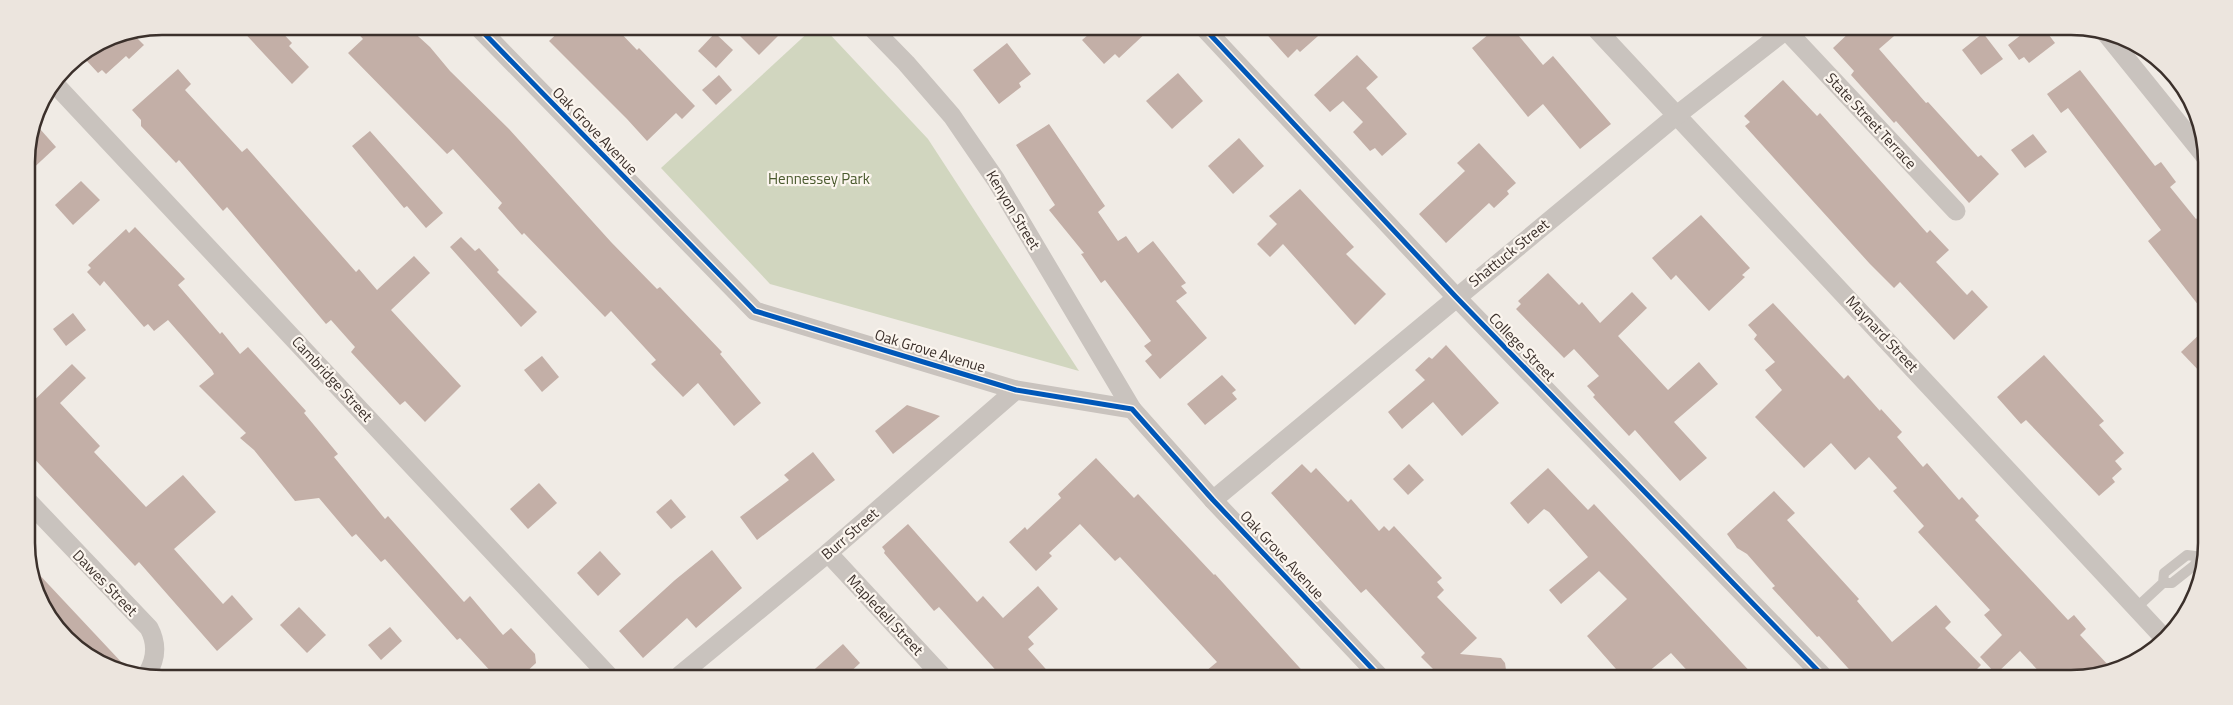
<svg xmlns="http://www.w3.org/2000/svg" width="2233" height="705" viewBox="0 0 2233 705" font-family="'Titillium Web',sans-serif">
<rect width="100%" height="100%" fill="#f0ebe5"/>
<!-- green -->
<polygon fill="#d1d6bf" points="813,28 824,28 928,139 1079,371 770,284 661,168"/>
<!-- building -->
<g fill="#c3afa7">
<polygon points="238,26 277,27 292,43 289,46 309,67 292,84"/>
<polygon points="352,27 408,27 430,47 450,71 509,129 611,242 657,289 660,287 722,352 720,354 761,403 734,426 698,383 683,397 651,364 656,360 611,311 605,317 524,233 522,235 498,208 502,203 453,149 447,154 348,53 363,39"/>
<polygon points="564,27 615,27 637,50 639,48 695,106 682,119 676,113 647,141 627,119 549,41"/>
<polygon points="732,28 786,28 759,55"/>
<polygon points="1095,29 1150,29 1119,58 1115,54 1104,64 1082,40"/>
<polygon points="1262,29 1326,29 1300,52 1297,49 1288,58"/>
<polygon points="1495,29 1514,30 1543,65 1553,56 1611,124 1580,149 1543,104 1528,117 1472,48"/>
<polygon points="1852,30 1901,30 1879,49 1926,103 1928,102 1978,157 1981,155 1999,174 1969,203 1896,121 1894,123 1851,75 1854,71 1833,48"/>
<polygon points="2026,31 2046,31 2055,43 2029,63 2024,57 2019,60 2008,45"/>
<polygon points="131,32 144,45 129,59 126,56 106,74 102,70 98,73 86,60 96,50 94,48 110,36"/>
<polygon points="715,33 733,50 716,68 698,51"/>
<polygon points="1983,33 2003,59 1981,75 1962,50"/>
<polygon points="1007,43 1031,74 1019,83 1021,87 999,104 973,70"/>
<polygon points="1357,55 1378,77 1366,88 1407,134 1382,156 1375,148 1370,151 1353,132 1363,122 1343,101 1330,112 1314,95"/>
<polygon points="178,69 191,84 185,90 242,152 247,148 356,272 359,269 377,290 414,256 430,273 391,310 461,386 425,422 405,401 400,405 351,352 355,347 331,320 326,324 227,207 223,211 179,160 176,163 141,126 141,120 132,110"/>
<polygon points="2080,70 2155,166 2161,162 2176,182 2170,187 2196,219 2204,213 2203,311 2148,241 2161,230 2068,108 2061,113 2047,94"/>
<polygon points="1178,73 1203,101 1172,129 1146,101"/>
<polygon points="719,75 732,90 716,105 702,90"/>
<polygon points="1783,80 1817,116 1820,113 1927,233 1930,230 1949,250 1936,262 1967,295 1972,290 1988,307 1954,340 1900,282 1894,288 1870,264 1745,126 1750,122 1744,116"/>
<polygon points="1049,124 1105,206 1098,212 1118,241 1126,236 1138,253 1153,241 1186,283 1181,286 1187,293 1176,301 1207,338 1160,379 1145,361 1152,355 1144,346 1151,341 1105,280 1101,283 1081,254 1084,253 1049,210 1055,205 1016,145"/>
<polygon points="40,129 56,147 27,174 27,153 30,139"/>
<polygon points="370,131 443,213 426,228 407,206 404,208 352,146"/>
<polygon points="2033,134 2047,152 2025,168 2011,150"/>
<polygon points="1239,138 1264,166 1233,194 1208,166"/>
<polygon points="1479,143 1516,183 1507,191 1509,194 1494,208 1489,203 1446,243 1419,214 1465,171 1457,163"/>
<polygon points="81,181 100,200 73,225 55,205"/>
<polygon points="1300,189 1354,247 1346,254 1386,294 1355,325 1283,244 1270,257 1257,244 1277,224 1269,216"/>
<polygon points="1701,215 1750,268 1742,275 1745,277 1709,311 1676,275 1671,280 1652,258"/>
<polygon points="135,227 185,279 178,285 220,334 222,332 240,354 248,347 306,411 304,413 338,454 334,457 385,519 388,516 464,602 470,596 503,635 511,628 535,654 536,663 523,675 494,675 460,638 457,640 385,559 381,562 356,534 352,537 319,498 295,501 254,450 240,438 246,433 199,386 214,374 212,370 168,320 154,331 148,324 144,327 104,281 100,286 87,272 91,268 88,265 126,229 129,233"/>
<polygon points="461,237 475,251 479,248 499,270 497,272 537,312 521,327 450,247"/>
<polygon points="1548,273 1579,305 1582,302 1600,323 1632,292 1647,308 1618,336 1668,390 1699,362 1718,384 1674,422 1707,458 1680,481 1635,430 1629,436 1593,397 1595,395 1587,386 1599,376 1574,349 1564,358 1516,309 1521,304 1518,301"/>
<polygon points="1773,303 1844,379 1848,375 1880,411 1881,409 1902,432 1897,437 1923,467 1927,463 1959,500 1962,497 1979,516 1975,520 2068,620 2074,615 2086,629 2080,635 2110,667 2080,678 2045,678 2020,651 1996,674 1980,657 2002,635 1984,615 1990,610 1918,532 1924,526 1893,491 1897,488 1869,457 1855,470 1831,443 1804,468 1755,417 1782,390 1765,370 1775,362 1754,339 1757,335 1748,325"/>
<polygon points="73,313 86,330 66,346 53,329"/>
<polygon points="2203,331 2203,375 2181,352"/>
<polygon points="1446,345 1499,403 1462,436 1433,402 1402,429 1388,412 1425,380 1415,370 1429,357 1432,359"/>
<polygon points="2044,355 2104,421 2099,425 2124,453 2115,461 2122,469 2112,478 2115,482 2099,496 2026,420 2021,424 1997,397"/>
<polygon points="542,356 559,377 542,392 524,370"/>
<polygon points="72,364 86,378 60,403 100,446 94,452 146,507 183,475 216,512 174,549 223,604 232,595 253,619 217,651 139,562 135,566 28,452 28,406"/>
<polygon points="1222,375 1236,390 1232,393 1237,399 1205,425 1187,404"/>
<polygon points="907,405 940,416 893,454 875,431"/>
<polygon points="813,452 835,480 757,540 740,517 789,480 784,475"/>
<polygon points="1096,458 1134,498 1138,494 1214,575 1215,574 1308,677 1200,676 1217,662 1120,557 1115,561 1080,524 1049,553 1052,556 1036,571 1009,542 1025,527 1027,530 1061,498 1058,494"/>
<polygon points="1302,464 1311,473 1316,468 1348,502 1351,499 1379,531 1384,526 1389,531 1394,526 1442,578 1437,582 1444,590 1437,597 1477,638 1460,654 1501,658 1505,663 1507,677 1441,677 1421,657 1425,653 1366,589 1361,593 1271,493"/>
<polygon points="1409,464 1424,480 1408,495 1393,479"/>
<polygon points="1548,468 1588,510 1594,504 1756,678 1694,678 1671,653 1642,677 1623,677 1587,636 1627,599 1599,571 1561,604 1549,590 1588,557 1549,512 1544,509 1528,524 1510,503"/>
<polygon points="539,483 557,503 528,529 510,509"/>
<polygon points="1774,491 1795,513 1787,520 1859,599 1857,601 1892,642 1936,605 1951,622 1945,628 1981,665 1968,678 1857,678 1819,636 1817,637 1772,588 1775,586 1747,554 1737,548 1727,534"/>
<polygon points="671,499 686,517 671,529 656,512"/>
<polygon points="908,524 977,602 983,596 1003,618 1038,586 1058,609 1028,637 1034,644 1028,649 1052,676 1001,676 939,607 934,611 884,553 885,551 882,547"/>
<polygon points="712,550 742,588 696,628 687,618 643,658 619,631 675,580"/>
<polygon points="600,551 621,574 598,596 577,573"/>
<polygon points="34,569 124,665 120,670 60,633 30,572"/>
<polygon points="299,607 326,635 307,653 280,625"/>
<polygon points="390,627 402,641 381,660 368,645"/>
<polygon points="843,644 860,663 846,676 807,676"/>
</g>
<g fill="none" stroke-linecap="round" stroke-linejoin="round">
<!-- lane -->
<polyline stroke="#c9c3be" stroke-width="10" points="2136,608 2163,583 2172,583 2196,564 2195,556 2187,555 2164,573 2163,583"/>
<!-- street -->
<g stroke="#c9c3be" stroke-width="19">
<polyline points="478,27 755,311 1016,390 1132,409 1213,500 1380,677"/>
<polyline points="872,28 906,63 952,116 965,135 996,180 1132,409"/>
<polyline points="1205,29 1456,297 1825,678"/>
<polyline points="1597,30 2165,639"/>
<polyline points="1786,30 1956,211"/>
<polyline points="2104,31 2204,155"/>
<polyline points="54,83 608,675"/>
<polyline points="1213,500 1677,115 1786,30"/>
<path d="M28,501l121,127c8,15 8,30 -2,46"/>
<polyline points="828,553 942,676"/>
<polyline points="680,675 828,553 1016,390"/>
</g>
<!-- cycleway casing -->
<g stroke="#fbf5ee" stroke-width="8">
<g id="cycleway">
<polyline points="478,27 755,311 1016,390 1132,409 1213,500 1380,677"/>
<polyline points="1205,29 1456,297 1825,678"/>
</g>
</g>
<!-- cycleway -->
<use href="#cycleway" stroke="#0057b8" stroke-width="5"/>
</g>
<g text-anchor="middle" stroke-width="4.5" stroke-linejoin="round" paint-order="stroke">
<!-- street labels -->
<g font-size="15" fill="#3b302b" stroke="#fbf5ee">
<text transform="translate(1871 121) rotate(47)" y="5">State Street Terrace</text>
<text transform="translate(595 131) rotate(46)" y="5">Oak Grove Avenue</text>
<text transform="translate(1013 210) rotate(59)" y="5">Kenyon Street</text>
<text transform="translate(1509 253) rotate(-39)" y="5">Shattuck Street</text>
<text transform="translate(1882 334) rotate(47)" y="5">Maynard Street</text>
<text transform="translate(1522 347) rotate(46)" y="5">College Street</text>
<text transform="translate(930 351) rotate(17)" y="5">Oak Grove Avenue</text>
<text transform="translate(332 379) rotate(47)" y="5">Cambridge Street</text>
<text transform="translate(850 534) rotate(-41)" y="5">Burr Street</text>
<text transform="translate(1282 555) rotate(47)" y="5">Oak Grove Avenue</text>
<text transform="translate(105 583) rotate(46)" y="5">Dawes Street</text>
<text transform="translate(885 615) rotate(47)" y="5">Mapledell Street</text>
</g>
<!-- park labels -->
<g font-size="15" fill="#4a5a2e" stroke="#fbf5ee">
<text x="819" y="184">Hennessey Park</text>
</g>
</g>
<!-- crop -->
<path d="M0 0H2233V705H0ZM162 35H2071A127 127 0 0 1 2198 162V543A127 127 0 0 1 2071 670H162A127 127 0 0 1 35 543V162A127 127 0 0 1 162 35Z" fill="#ece5de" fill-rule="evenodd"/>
<path fill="none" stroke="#3b302b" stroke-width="2.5" d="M162 35H2071A127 127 0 0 1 2198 162V543A127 127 0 0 1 2071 670H162A127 127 0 0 1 35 543V162A127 127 0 0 1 162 35Z"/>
</svg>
